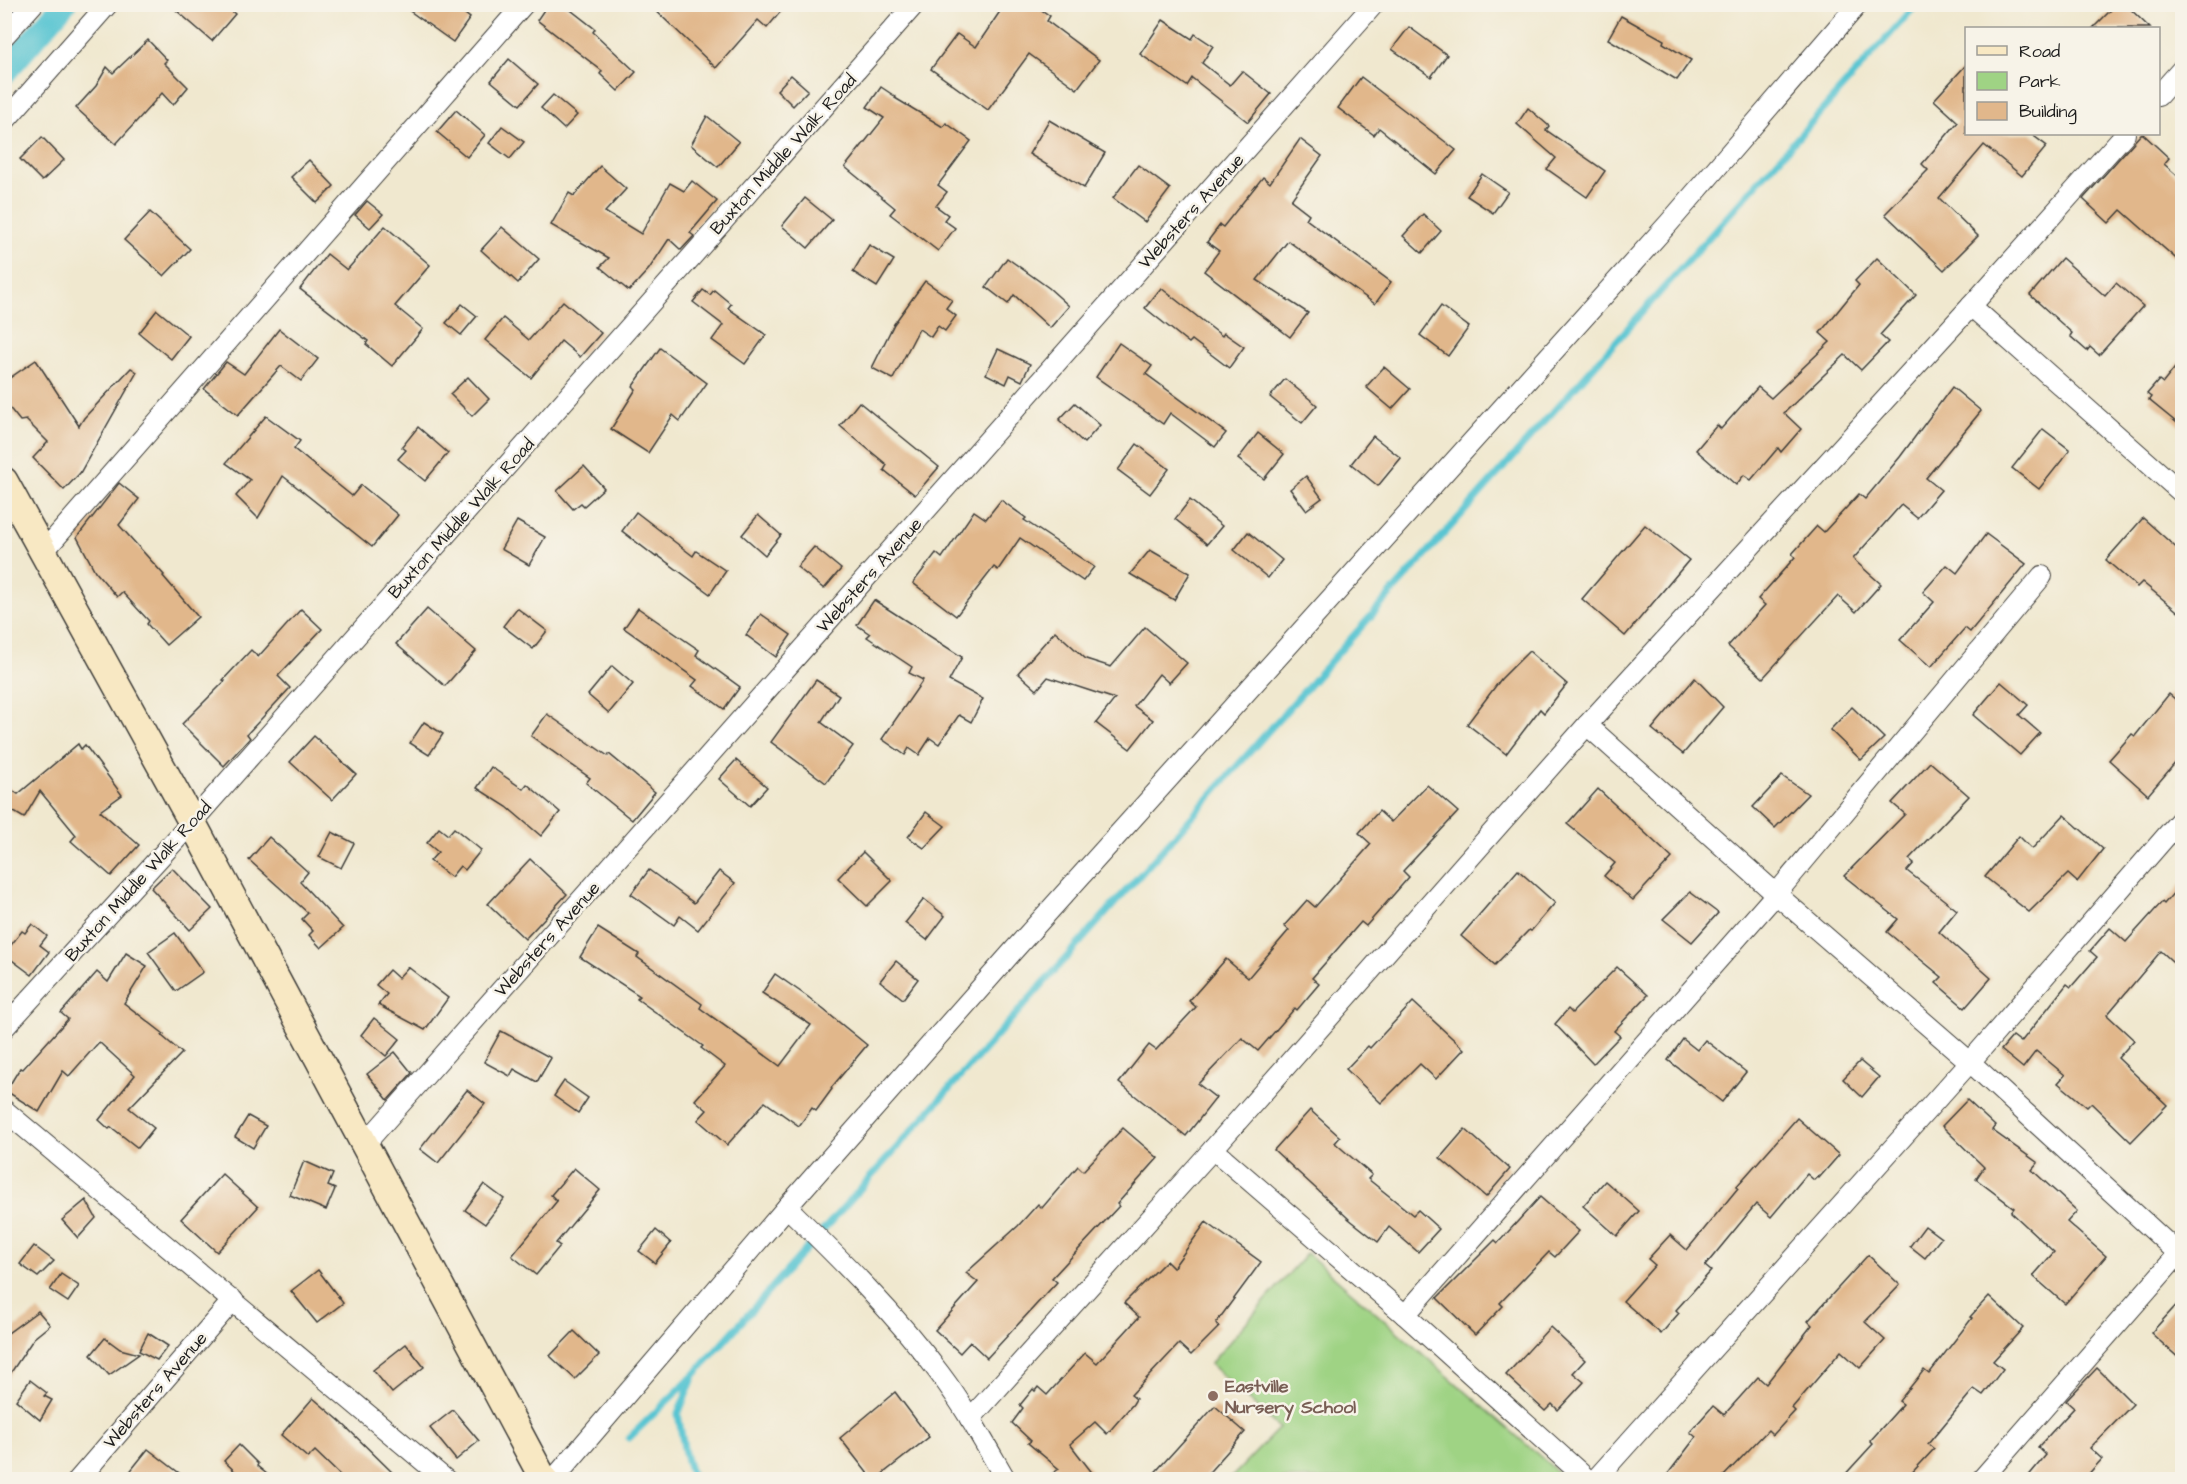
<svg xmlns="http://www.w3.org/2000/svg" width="2187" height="1484" viewBox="0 0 2187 1484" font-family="'Architects Daughter',sans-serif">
<rect width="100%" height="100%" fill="#f7f3e8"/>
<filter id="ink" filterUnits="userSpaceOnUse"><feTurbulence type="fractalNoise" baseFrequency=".0167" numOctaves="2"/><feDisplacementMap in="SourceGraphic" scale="12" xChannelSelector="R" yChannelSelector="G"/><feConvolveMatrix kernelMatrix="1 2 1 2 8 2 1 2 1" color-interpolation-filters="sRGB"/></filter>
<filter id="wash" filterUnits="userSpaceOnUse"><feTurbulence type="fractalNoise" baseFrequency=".008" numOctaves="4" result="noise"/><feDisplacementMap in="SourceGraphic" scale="24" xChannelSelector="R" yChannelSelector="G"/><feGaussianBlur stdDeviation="1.35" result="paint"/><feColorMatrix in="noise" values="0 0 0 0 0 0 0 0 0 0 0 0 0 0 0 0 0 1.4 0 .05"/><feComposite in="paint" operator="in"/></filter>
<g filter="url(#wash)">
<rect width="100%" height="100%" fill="#f0e8cf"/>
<!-- green -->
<polygon fill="#9fd384" stroke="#5e7850" stroke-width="1.5" points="1307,1253 1566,1479 1230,1479 1279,1428 1210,1364"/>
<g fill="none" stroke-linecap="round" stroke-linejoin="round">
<!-- stream -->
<g stroke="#59c5d2" stroke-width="7">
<polyline points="693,1378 678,1414 685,1454 693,1480"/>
<polyline points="629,1438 694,1375 1917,4"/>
</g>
<!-- canal -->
<polyline stroke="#59c5d2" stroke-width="24" points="4,73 64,4"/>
</g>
<g id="blocks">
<!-- building -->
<g fill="#e1b78b">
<polygon points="169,4 224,4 235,14 212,41"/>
<polygon points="400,4 452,4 470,18 453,42"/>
<polygon points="548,4 563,4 595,29 593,32 636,72 618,91 600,74 602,71 537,20"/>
<polygon points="649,4 787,4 767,28 758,20 716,68"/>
<polygon points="1005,4 1033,4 1050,16 1047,21 1099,60 1077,89 1029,54 988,110 931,69 957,34 976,47"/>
<polygon points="2117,4 2125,4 2150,28 2093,28"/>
<polygon points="1621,16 1664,40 1663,43 1691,60 1677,80 1608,39"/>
<polygon points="1163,20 1192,39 1195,34 1213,46 1202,63 1230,85 1242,71 1271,94 1248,122 1192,78 1187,86 1140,54"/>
<polygon points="1409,27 1447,55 1431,77 1392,49"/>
<polygon points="148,40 167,60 164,63 188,87 173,105 162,93 116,144 76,108 96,86 107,67 113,73"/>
<polygon points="509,59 538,84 520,105 491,81"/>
<polygon points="1966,65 1966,134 2031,134 2047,146 2022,176 1984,145 1939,198 1978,236 1944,270 1885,214 1928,170 1922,164 1958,122 1934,100"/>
<polygon points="791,75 808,90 793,106 777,90"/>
<polygon points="1361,77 1456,150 1436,174 1379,128 1374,135 1338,108"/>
<polygon points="881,87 896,97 895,98 943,127 946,123 971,141 938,185 947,192 936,206 948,215 944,220 955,228 938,251 890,214 895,208 845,167 884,118 867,107"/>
<polygon points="553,95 577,115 564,129 541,108"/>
<polygon points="1528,108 1549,126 1546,130 1605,171 1587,197 1547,169 1556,158 1517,124"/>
<polygon points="456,110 485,135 467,157 437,132"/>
<polygon points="707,116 739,142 718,167 691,145"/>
<polygon points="1049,120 1105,153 1084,188 1029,154"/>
<polygon points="502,126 524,142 510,159 489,143"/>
<polygon points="2141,134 2143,134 2169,158 2164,164 2182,180 2182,264 2121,210 2109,223 2083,199"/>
<polygon points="42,137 64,160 42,181 20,159"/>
<polygon points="1300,139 1322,156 1291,200 1309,214 1306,219 1391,282 1375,304 1288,241 1257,280 1308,313 1290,337 1204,271 1219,251 1207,242 1220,225 1223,227 1263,177 1270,183"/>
<polygon points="309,160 334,186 317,203 291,177"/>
<polygon points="1138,165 1170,189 1145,222 1113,198"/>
<polygon points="600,166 626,189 605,212 641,234 670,183 684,191 692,181 717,201 690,233 694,236 681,250 669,239 649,269 629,291 600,267 609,258 551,225 569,193 574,196"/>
<polygon points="1482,174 1508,192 1493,213 1467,196"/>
<polygon points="805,198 832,220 808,248 782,226"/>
<polygon points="367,201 383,214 370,228 355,215"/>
<polygon points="150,212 190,249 164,276 124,240"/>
<polygon points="1423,214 1441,231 1422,253 1403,236"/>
<polygon points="385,226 430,265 395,306 423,329 392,366 366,344 368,341 300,289 327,254 347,270"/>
<polygon points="502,227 539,259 518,283 481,250"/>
<polygon points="869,245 894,260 877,287 853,272"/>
<polygon points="1007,258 1049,288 1069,306 1050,328 1014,295 1008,304 986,287"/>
<polygon points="1877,258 1916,295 1880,335 1888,342 1861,370 1845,355 1784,413 1801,429 1781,452 1778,448 1751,480 1744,475 1736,485 1696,450 1717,425 1721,429 1758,387 1771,398 1830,342 1820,333 1859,285 1855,281"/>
<polygon points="2062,258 2105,296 2116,283 2143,306 2099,355 2090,347 2087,351 2070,336 2072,333 2030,295"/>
<polygon points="925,281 952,300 946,308 956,316 945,331 938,326 931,337 919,329 893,379 872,368 894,324"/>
<polygon points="1161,288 1222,336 1224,333 1244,347 1229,368 1192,340 1189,343 1145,308"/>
<polygon points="703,290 710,295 714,290 731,304 728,308 766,335 745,364 712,340 723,325 693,302"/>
<polygon points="563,301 601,333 580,357 561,341 531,378 485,340 503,318 529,340"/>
<polygon points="462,304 477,316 461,335 446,323"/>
<polygon points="1441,306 1469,327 1448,356 1420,335"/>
<polygon points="157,310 189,336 171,359 139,333"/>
<polygon points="279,329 318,359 301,381 281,366 238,415 204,389 226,362 244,374"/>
<polygon points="1119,343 1152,366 1146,374 1226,433 1215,447 1170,413 1163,424 1096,377"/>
<polygon points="660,348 707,383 680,421 673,415 648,453 611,429 636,389 633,386"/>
<polygon points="998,349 1030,364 1022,381 1010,375 1006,384 986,374"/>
<polygon points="2182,359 2182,427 2149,400 2151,397 2147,394 2159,380 2163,383"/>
<polygon points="36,360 79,426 84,418 131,368 137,372 80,473 64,490 33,458 48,442 26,420 20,421 4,401 4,382"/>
<polygon points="1384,367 1410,389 1392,409 1366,387"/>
<polygon points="468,377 489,399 472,416 450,394"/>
<polygon points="1285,379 1317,405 1302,423 1270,397"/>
<polygon points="1952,387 1981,411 1926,478 1941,490 1917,518 1901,505 1853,559 1881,584 1856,612 1838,596 1763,678 1728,646 1765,605 1758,599 1795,557 1792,554 1817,526 1824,532 1859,494 1865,499 1900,457"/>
<polygon points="859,402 939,467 915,495 884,470 887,465 840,426"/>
<polygon points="1075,403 1100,425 1084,443 1059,420"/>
<polygon points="266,416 300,441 294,449 352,496 361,485 398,515 372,547 283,476 258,518 236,496 250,480 226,463"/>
<polygon points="418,427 448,453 425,481 398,459 406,450 402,447"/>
<polygon points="2043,429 2070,450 2039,489 2012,468"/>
<polygon points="1258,433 1284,454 1264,479 1238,459"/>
<polygon points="1373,436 1401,458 1378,486 1351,464"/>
<polygon points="1137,444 1169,469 1150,494 1118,470"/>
<polygon points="584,466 604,488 584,506 581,503 573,509 557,491"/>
<polygon points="1306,476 1322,498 1306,510 1290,489"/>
<polygon points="119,483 139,499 119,525 164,575 163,576 198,617 166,645 147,624 149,621 122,592 117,597 95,571 77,537"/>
<polygon points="1001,500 1026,518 1024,520 1094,567 1083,581 1020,538 998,570 994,567 956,616 913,583 936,553 942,558 974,511 986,519"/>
<polygon points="1190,500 1222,526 1207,544 1175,519"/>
<polygon points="636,512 693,556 696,551 726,571 710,594 657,555 656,557 622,531"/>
<polygon points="758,515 781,535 765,555 742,535"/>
<polygon points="2143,518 2182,553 2182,615 2142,582 2137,587 2106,560"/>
<polygon points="517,521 545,537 529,565 501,549"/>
<polygon points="1645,525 1689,560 1625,636 1582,599"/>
<polygon points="1248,532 1282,560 1268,578 1234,550"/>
<polygon points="1986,534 2026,564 1970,632 1965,628 1931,667 1900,640 1934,602 1923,592 1947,565 1957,573"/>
<polygon points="814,547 841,569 824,589 797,567"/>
<polygon points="1150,550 1190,573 1174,600 1130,574"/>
<polygon points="874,600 962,657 949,681 983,699 971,722 959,715 939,744 930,738 919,755 909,748 905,755 882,739 923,680 909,673 912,667 867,637 870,634 857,625"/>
<polygon points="517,608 547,631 533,649 503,626"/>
<polygon points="638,608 699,650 696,655 740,687 724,709 692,686 697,680 624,628"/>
<polygon points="301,609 322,629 278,676 290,688 247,734 250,738 224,766 182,724 225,681 223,680 251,650 258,657"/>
<polygon points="427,609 476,651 445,686 396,644"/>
<polygon points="761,614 791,635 776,657 746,635"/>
<polygon points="1145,627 1187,663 1169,683 1159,674 1134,706 1153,720 1130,749 1096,723 1115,699 1048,677 1037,690 1018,673 1055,631 1086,659 1111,667"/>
<polygon points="1529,651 1567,684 1544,713 1540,709 1506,754 1467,724 1501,679"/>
<polygon points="612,666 633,684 609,713 588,695"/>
<polygon points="1695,678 1723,707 1683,754 1652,729"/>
<polygon points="816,680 839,695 821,722 853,746 826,783 771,742"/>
<polygon points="2001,682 2028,705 2019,715 2040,733 2020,755 1973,715"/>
<polygon points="2169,694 2182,705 2182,755 2148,795 2109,760 2132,734 2135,736"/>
<polygon points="1852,707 1884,738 1861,760 1830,730"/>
<polygon points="547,714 608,756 609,754 655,792 632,820 586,783 590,778 531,736"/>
<polygon points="424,722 443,734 429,755 410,743"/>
<polygon points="314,736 356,774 332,800 290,762"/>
<polygon points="78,744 81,749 85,745 122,795 100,811 139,845 111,876 71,841 76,835 40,791 24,818 4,806 4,785 18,794"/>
<polygon points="736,760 767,787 750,806 719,779"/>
<polygon points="1930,762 1969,796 1909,859 1914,863 1907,871 1957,910 1939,932 1991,978 1965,1008 1936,983 1942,977 1887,932 1898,919 1844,876 1905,814 1892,803"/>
<polygon points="491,767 523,789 527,784 560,812 541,836 507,807 477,788"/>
<polygon points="1782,776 1808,794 1775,828 1753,807"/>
<polygon points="1427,785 1458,812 1403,871 1409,877 1366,926 1361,922 1312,978 1319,984 1297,1010 1295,1008 1258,1051 1242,1038 1198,1084 1216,1098 1186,1136 1119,1083 1149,1045 1156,1050 1196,1007 1189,1001 1226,959 1248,978 1289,930 1284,926 1307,900 1315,907 1371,844 1359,833 1379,811 1391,822"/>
<polygon points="1598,789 1672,858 1633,900 1604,876 1615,863 1567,824"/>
<polygon points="926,812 945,826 924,848 908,837"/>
<polygon points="2064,815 2103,849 2077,882 2068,874 2029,912 1985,877 2019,836 2032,849"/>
<polygon points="439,828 448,835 454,828 481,850 465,870 460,866 451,877 430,861 438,852 427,843"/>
<polygon points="332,832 354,843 341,868 319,857"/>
<polygon points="269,837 308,872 300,882 343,928 321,948 309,935 313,931 302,919 308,913 249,860"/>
<polygon points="863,852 892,881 867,906 838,878"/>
<polygon points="530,859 567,894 525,939 488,904"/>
<polygon points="172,868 212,909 190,930 151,888"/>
<polygon points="649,870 694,903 719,871 735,883 698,930 680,916 674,925 631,894"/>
<polygon points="1518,870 1555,903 1531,931 1529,930 1495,965 1461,936"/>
<polygon points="2182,883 2182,970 2161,951 2107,1015 2134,1040 2118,1058 2167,1105 2131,1142 2091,1103 2087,1107 2058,1083 2065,1075 2036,1051 2023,1068 2001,1050 2013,1036 2021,1042 2067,984 2071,987 2097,957 2090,951 2110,928 2126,942 2162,902 2164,904"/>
<polygon points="1690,892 1718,913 1692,942 1663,919"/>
<polygon points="924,899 945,916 927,940 905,923"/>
<polygon points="32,924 47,936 40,945 49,952 32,975 4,954 22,931 25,933"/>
<polygon points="598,928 639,954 637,957 702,1004 700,1008 780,1066 811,1025 762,993 775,974 808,997 867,1045 831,1088 832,1089 816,1111 812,1108 799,1126 765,1102 727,1145 698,1120 707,1110 695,1100 725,1066 701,1048 703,1046 637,999 640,996 580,957"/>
<polygon points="175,933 203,972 176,991 148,952"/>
<polygon points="126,953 147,966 124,1003 164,1034 162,1036 182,1053 129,1108 154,1128 138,1148 111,1127 109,1129 99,1120 135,1075 99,1042 69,1076 63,1071 39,1112 6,1091 20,1068 23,1069 68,1019 61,1013 97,972 108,982"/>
<polygon points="896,961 918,979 903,999 880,981"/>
<polygon points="408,967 448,998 425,1030 378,1005 387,994 376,985 389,970 398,978"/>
<polygon points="1617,967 1648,995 1614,1031 1620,1036 1593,1064 1555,1024 1568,1009 1572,1013"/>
<polygon points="1413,1002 1464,1049 1436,1079 1420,1064 1381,1103 1346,1069 1368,1046 1370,1048"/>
<polygon points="374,1018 400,1039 386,1056 361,1035"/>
<polygon points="501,1031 551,1058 537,1082 514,1069 510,1076 484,1062"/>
<polygon points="1683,1039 1697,1050 1705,1040 1746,1072 1722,1102 1668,1060"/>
<polygon points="395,1052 412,1073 388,1100 367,1074"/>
<polygon points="1860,1061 1879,1077 1862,1097 1843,1079"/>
<polygon points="564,1081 588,1098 578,1113 554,1096"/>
<polygon points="467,1090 485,1104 438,1163 420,1149"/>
<polygon points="1967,1100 1995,1126 1992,1130 2038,1163 2032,1170 2077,1211 2067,1222 2106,1256 2065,1304 2033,1276 2054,1252 2011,1212 2014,1208 1976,1179 1984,1167 1942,1126"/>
<polygon points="1310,1110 1340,1137 1335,1143 1372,1175 1368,1179 1413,1215 1418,1210 1439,1229 1418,1252 1389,1227 1378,1242 1349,1219 1274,1150"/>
<polygon points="248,1116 266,1126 253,1148 235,1137"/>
<polygon points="1797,1118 1839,1155 1819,1178 1818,1176 1814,1180 1807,1174 1771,1217 1756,1204 1705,1266 1711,1271 1676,1310 1679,1313 1661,1334 1623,1301 1655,1265 1648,1259 1670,1235 1687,1250 1738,1188 1736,1187"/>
<polygon points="1123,1128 1158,1158 1117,1204 1119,1206 1052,1278 1057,1282 987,1358 970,1342 960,1353 935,1330 978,1282 966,1273 1018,1226 1038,1204 1042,1208 1078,1166 1083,1171"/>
<polygon points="1465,1129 1510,1169 1486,1197 1440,1158"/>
<polygon points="304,1161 333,1174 328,1186 335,1189 326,1210 290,1195"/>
<polygon points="574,1168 600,1190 556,1243 560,1246 536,1275 512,1256 557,1201 551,1195"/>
<polygon points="222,1174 258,1207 217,1252 181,1219"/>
<polygon points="1605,1181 1639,1211 1617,1236 1583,1206"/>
<polygon points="484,1184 504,1199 485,1224 465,1210"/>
<polygon points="1540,1197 1579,1231 1555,1257 1549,1252 1500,1303 1503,1306 1475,1335 1437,1298 1495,1240 1498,1243"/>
<polygon points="86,1200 96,1218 78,1238 62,1220"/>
<polygon points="1206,1222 1261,1262 1216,1323 1219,1327 1191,1355 1179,1344 1131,1395 1136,1399 1133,1404 1107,1434 1095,1422 1070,1444 1097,1479 1044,1479 1059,1469 1028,1443 1031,1441 1012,1423 1023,1408 1020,1405 1033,1389 1035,1391 1038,1387 1047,1395 1085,1353 1097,1363 1139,1317 1124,1303 1166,1261 1173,1268"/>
<polygon points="1925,1226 1941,1238 1925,1258 1910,1246"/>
<polygon points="656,1230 671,1243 655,1263 639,1251"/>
<polygon points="34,1246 54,1261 38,1277 20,1264"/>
<polygon points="1868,1255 1900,1285 1865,1322 1885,1340 1860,1368 1841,1351 1792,1408 1795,1411 1773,1435 1768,1430 1721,1479 1664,1479 1696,1437 1690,1432 1713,1406 1724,1415 1758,1377 1766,1384 1812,1325 1808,1321"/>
<polygon points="318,1270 343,1303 317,1323 291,1291"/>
<polygon points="61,1274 79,1286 68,1302 50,1290"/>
<polygon points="1989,1296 2023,1328 1993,1361 2003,1369 1983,1395 1974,1389 1928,1444 1934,1449 1906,1479 1841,1479 1873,1444 1870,1441 1903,1404 1899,1401 1924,1370 1929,1374 1972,1318 1970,1317"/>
<polygon points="2182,1299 2182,1361 2151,1333"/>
<polygon points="38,1311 50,1325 34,1338 4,1383 4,1336"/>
<polygon points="1550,1327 1585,1360 1573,1373 1584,1382 1558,1410 1552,1404 1545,1411 1506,1375"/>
<polygon points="574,1331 599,1355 575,1379 550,1356"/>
<polygon points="148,1333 168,1346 157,1360 139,1351"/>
<polygon points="105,1338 120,1349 139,1354 109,1375 91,1355"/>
<polygon points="406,1344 424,1367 392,1393 373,1370"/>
<polygon points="2097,1368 2133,1404 2090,1448 2102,1459 2084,1479 2026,1479 2046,1455 2038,1447 2074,1408 2066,1401"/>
<polygon points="30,1380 47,1393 44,1396 52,1400 40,1420 16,1400"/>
<polygon points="895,1392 929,1437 876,1479 872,1479 840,1438"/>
<polygon points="313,1398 340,1421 399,1479 344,1479 315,1451 308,1458 281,1435"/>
<polygon points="1215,1406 1245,1432 1203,1479 1149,1479"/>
<polygon points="453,1410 479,1441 456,1460 430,1428"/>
<polygon points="239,1445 258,1464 257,1466 273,1479 243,1479 224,1461"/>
<polygon points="148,1449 187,1479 124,1479"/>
</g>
</g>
</g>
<g filter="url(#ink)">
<use href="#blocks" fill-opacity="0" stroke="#3c3b37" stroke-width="1.5"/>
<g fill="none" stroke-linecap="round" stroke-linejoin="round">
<!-- minor casing -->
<g stroke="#3c3b37" stroke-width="22">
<g id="minor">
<polyline points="4,36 33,4"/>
<polyline points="2158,96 2182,69"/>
<polyline points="4,122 108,4"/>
<polyline points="1971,306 2182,493"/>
<polyline points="43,552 524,4"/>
<polyline points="1587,725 1776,894 1970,1062 2179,1254"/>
<polyline points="4,1028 192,822 915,4"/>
<polyline points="4,1110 446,1480"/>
<polyline points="364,1145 1374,4"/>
<polyline points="1213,1149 1405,1315 1588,1480"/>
<path d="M787,1207c54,53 108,106 153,167 25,33 45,70 66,106"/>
<polyline points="1405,1315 1776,894 2042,576"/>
<polyline points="970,1419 1213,1149 1587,725 1971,306 2125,134"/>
<polyline points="78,1480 233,1300"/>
<polyline points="553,1480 787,1207 1014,950 1669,223 1858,4"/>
<polyline points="1595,1480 1970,1062 2182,818"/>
<polyline points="1981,1480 2182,1250"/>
</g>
</g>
<!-- secondary casing -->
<g stroke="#3c3b37" stroke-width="30">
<polyline id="secondary" points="4,481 192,822 544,1480"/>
</g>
<!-- minor -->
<use href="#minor" stroke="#fff" stroke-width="20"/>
<!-- secondary -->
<use href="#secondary" stroke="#f8e8c3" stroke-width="27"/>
</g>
</g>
<!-- markers -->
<circle fill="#8d6e63" stroke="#f7f3e8" stroke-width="2" cx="1213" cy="1396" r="6"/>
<g text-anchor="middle" stroke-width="5" stroke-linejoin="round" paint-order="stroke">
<!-- street labels -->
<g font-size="18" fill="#1c1c1c" stroke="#f7f3e8">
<text transform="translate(783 154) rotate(-48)" y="6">Buxton Middle Walk Road</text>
<text transform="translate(1191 211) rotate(-48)" y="6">Websters Avenue</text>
<text transform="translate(461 518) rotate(-48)" y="6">Buxton Middle Walk Road</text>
<text transform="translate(869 575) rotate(-48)" y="6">Websters Avenue</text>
<text transform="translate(138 881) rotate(-48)" y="6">Buxton Middle Walk Road</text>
<text transform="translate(547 939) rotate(-48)" y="6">Websters Avenue</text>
<text transform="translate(155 1390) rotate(-49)" y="6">Websters Avenue</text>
</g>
<!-- education labels -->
<g font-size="18" font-weight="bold" fill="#785e54" stroke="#f7f3e8" text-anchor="start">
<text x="1225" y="1392">Eastville<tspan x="1225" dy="21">Nursery School</tspan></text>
</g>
</g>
<!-- margin -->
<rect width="2187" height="1484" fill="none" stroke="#f7f3e8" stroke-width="24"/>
<!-- legend -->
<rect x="1965" y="27" width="195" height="108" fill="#f7f3e8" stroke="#9f9d96" stroke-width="1.5"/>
<rect x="1977" y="46" width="30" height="9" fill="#f8e8c3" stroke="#9f9d96" stroke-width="1.5"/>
<text x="2019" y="57" font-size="18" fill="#1c1c1c">Road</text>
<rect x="1977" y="72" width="30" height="18" fill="#9fd384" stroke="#9f9d96" stroke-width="1.5"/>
<text x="2019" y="87" font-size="18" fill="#1c1c1c">Park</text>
<rect x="1977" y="102" width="30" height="18" fill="#e1b78b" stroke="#9f9d96" stroke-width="1.5"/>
<text x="2019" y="117" font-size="18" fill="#1c1c1c">Building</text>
</svg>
